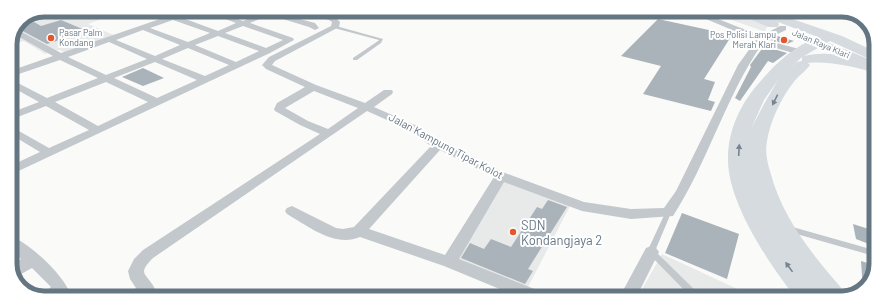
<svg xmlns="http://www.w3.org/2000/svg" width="886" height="308" viewBox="0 0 886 308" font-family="Barlow,sans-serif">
<rect width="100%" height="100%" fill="#fafaf8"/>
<!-- built -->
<g fill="#e8e9e9">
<polygon points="44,10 90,10 107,17 88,24 116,36 67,53 59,50 45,54 24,41 10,45 20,20"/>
<polygon points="706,11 736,12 765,24 767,27 765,31 763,31"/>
<polygon points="504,179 571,204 526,291 451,261"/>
<polygon points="662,254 746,293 747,298 637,298"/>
</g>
<!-- building -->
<g fill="#aab3b9">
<polygon points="658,19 732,35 704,79 715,82 708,100 715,102 711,111 643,94 661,66 621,56"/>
<polygon points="61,20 87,31 47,44 17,28 34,22 41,26"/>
<polygon points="777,36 794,41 787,44 770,40"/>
<polygon points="764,46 787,53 773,63 768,61 740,101 735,98 751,67 750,65"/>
<polygon points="143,68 164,78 143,86 122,77"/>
<polygon points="548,200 567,207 528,269 533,271 525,284 461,258 470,243 484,249 491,239 511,247 537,207 542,209"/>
<polygon points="682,213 739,234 727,279 665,253"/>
<polygon points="853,224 875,231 874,246 856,239"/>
<polygon points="861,261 874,265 874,274 863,290"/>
</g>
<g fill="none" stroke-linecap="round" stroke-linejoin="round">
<!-- service -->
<g fill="#c3c8cc" fill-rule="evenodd">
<polygon points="334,26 336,26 383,39 381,43 357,60 353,60 353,58 378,41 379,40 334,28"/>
<polygon points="666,211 670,211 671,213 655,251 701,296 702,298 692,298 647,252"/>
<polygon points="789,226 874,250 874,256 786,231 785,229 786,227"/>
</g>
<!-- minor -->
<g fill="#c3c8cc" fill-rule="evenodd">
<polygon points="146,10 155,10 152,13 146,13"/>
<path d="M186,10h11l-17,7 38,14 18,-8 -34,-13h11l30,11 20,-9h10l42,11 4,5 -4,2 -6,-3 -36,-11h-6l-17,7 43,15 1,2 -24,13 -260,122v-9l30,-14 -30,-18v-8l39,22 40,-18 -43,-24 -36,14v-7l29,-11 -29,-16v-7l37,19 51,-20 -38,-18 -50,17v-6l43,-15 -39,-22 2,-5 45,24zM173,20l37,13 -22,9 -38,-14zM243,26l40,14 -17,8 -41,-15zM143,30l37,15 -25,11 -39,-16zM218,36l41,15 -23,11 -41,-17zM109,42l38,17 -41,16 -38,-18zM188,48l41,17 -24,11 -43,-17zM155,62l42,18 -40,18 -43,-20zM106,82l42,20 -50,24 -43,-24z"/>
<path d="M302,11c12,0 30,1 38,11l-1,5 -64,34 -3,4 44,20 49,18 19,-13h8l1,2 -1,2 -18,13 41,18 27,18 63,30 79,29 47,7 33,-1 12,-17 62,-126 18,-25 -69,-29h11l63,25 19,-10h6v4l-21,10 38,10 1,2 -4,3 -38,-11c-37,54 -54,118 -89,172l-42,3 -49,-8 -78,-29 -45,77 83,33 2,5h-25l-75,-31 -84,-29c-25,11 -52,-11 -73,-23l-2,-3 2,-3 5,-2 44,22 7,1 11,-2 77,-81 -24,-17 -40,-18 -214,147c-17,17 -6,15 2,31 -5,10 -15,7 -25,7l2,-5 4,-3 -6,-9 -2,-8 6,-12 9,-9 177,-116 -20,-9 -25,-14 -1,-2 3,-6 28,-16 -39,-18 -4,-4 7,-8 62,-31 1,-4 -3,-2 -27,-7zM314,91l44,17 -30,21 -20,-8 -23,-13zM440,150l54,27 -49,78 -76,-26z"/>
<path d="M10,236c18,6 50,36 58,53l-5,7h-19l2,-5 5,-4 -19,-19 -18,10 -4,-13 11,-6 -11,-9z"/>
<polygon points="651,246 656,248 659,252 636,298 619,298 646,248"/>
</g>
<!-- tertiary -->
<polygon fill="#c3c8cc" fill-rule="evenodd" points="48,10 62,10 60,12 18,25 20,20"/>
<!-- primary -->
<polygon fill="#d6dbdf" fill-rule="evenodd" points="829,43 876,62 876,71 824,50 822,47 824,44"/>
<!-- trunk -->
<path fill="#d6dbdf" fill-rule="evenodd" d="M739,12h33l70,24 34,16v10l-46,-21 -26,15c24,-6 49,1 72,7v10c-23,-6 -44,-12 -68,-10l2,2c-5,7 -12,11 -17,18 -12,15 -23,39 -26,58 -2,10 0,21 3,30 12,47 42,83 73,119l3,7 -4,1h-46c-27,-34 -69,-96 -68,-140 0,-28 13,-55 31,-75 16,-19 35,-37 59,-46l-40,-15 1,2 -1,3h-10l-27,-12zM802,57v4l-5,1 -9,8zM778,80l-14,24 -13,25 13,-29z"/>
</g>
<!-- one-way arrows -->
<defs><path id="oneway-solid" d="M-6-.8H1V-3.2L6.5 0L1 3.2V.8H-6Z"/></defs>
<g fill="#768591">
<use href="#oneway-solid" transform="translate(775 100) rotate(116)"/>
<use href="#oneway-solid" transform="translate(739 150) rotate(-87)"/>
<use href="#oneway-solid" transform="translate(789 267) rotate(-126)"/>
</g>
<!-- markers -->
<g fill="#e4572e" stroke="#fff" stroke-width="1.5">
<circle cx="51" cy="38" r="4"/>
<circle cx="784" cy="40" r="4"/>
<circle cx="513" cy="232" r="4"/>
</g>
<g text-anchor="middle" stroke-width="4" stroke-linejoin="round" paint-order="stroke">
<!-- far-poi labels -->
<g font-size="9" fill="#657683" stroke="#fff" text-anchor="start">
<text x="59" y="36">Pasar Palm<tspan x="59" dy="10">Kondang</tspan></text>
<text x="776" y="38" text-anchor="end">Pos Polisi Lampu<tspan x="776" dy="10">Merah Klari</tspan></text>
</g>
<!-- far-street labels -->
<g font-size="9" fill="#657683" stroke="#fff">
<text transform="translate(821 44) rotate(23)" y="3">Jalan Raya Klari</text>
</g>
<!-- street labels -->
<g font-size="11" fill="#657683" stroke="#fff">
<text transform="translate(446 146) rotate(28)" y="4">Jalan Kampung Tipar Kolot</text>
</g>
<!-- near-poi labels -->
<g font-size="13" fill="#657683" stroke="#fff" text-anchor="start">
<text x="521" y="230">SDN<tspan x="521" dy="15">Kondangjaya 2</tspan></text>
</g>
</g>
<!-- crop -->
<path d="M0 0H886V308H0ZM44 17H842A27 27 0 0 1 869 44V264A27 27 0 0 1 842 291H44A27 27 0 0 1 17 264V44A27 27 0 0 1 44 17Z" fill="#fff" fill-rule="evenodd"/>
<path fill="none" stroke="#657683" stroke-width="5" d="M44 17H842A27 27 0 0 1 869 44V264A27 27 0 0 1 842 291H44A27 27 0 0 1 17 264V44A27 27 0 0 1 44 17Z"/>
</svg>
